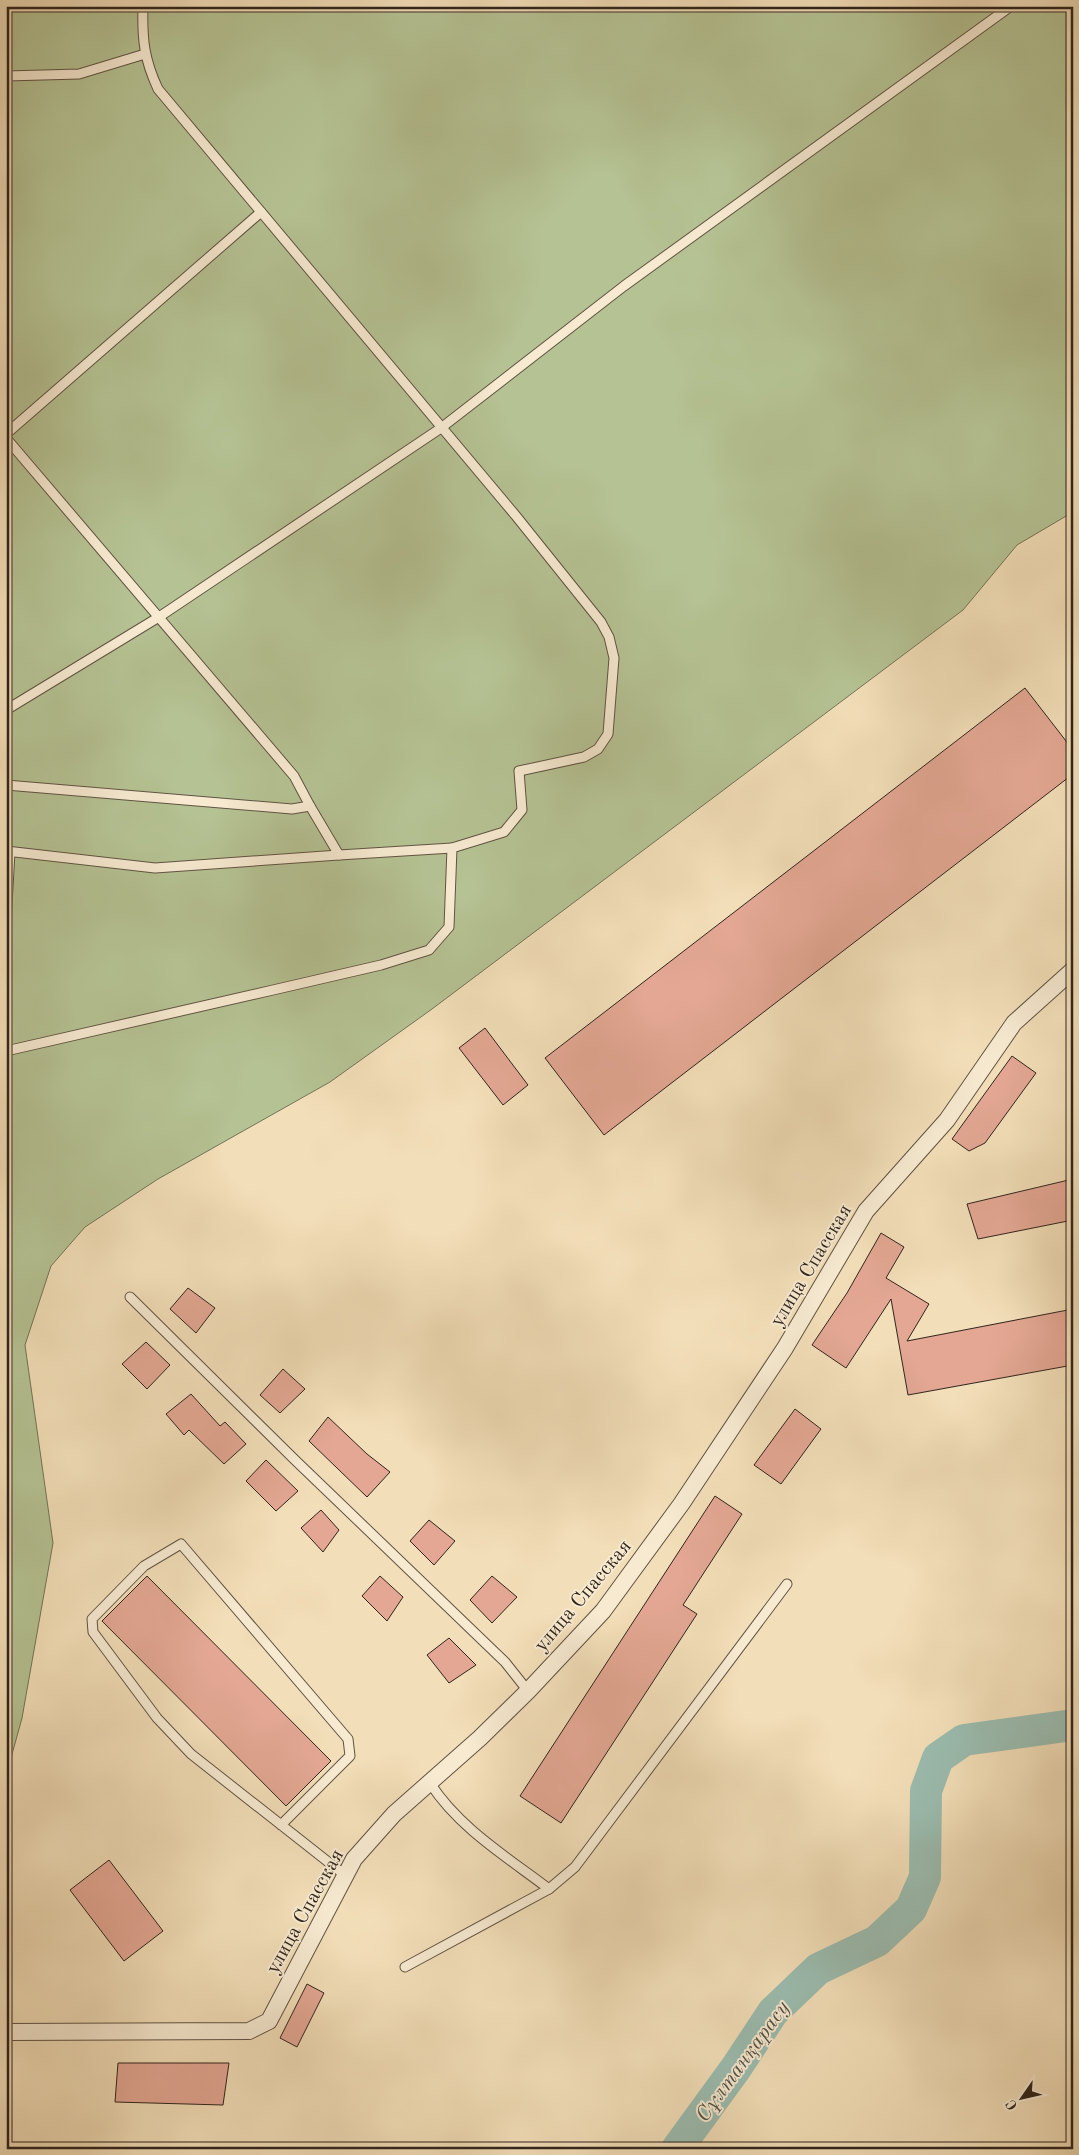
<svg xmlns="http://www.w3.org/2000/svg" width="1079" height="2155" viewBox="0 0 1079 2155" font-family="'Old Standard TT',serif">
<rect width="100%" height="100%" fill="#f2deb8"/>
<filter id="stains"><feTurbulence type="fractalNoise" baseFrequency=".004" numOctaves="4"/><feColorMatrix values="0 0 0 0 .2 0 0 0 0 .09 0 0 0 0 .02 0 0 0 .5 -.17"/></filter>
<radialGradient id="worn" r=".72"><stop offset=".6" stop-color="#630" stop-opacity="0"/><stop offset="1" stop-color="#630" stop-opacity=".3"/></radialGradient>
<!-- green -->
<polygon fill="#b5c293" stroke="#727458" points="6,6 1073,6 1073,512 1017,545 963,610 432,1009 330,1082 158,1179 85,1227 51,1266 25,1345 53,1543 22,1718 6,1776"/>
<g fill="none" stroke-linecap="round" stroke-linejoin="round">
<!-- river -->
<polyline stroke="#9bbcaf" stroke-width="32" points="677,2149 736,2068 773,2012 818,1969 877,1941 911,1909 925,1877 926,1791 938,1758 964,1740 1073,1725"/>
</g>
<!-- building -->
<g fill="#e3a793" stroke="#30251c">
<polygon points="1025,688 1073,750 1073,774 604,1135 545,1058"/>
<polygon points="485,1028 528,1085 503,1105 459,1048"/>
<polygon points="1012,1056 1036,1073 985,1143 969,1151 952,1139"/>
<polygon points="1073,1179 1073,1220 978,1239 967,1204"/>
<polygon points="881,1233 904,1247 886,1278 929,1304 907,1341 1073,1309 1073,1365 908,1395 891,1299 846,1368 812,1345 847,1293"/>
<polygon points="188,1288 215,1308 196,1333 170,1309"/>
<polygon points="146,1342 170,1365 147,1389 122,1364"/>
<polygon points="283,1369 305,1389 280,1413 260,1395"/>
<polygon points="191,1394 220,1426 225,1422 246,1444 224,1464 189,1430 184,1435 166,1414"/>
<polygon points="795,1409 821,1429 781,1484 754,1465"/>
<polygon points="328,1417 367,1454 390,1472 367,1497 309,1441"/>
<polygon points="266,1460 298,1491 276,1511 246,1481"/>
<polygon points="715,1496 742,1514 683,1605 697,1614 561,1823 520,1796"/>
<polygon points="321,1510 339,1530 323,1552 301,1528"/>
<polygon points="429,1520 455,1541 434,1565 410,1541"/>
<polygon points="147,1576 331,1761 286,1806 102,1621"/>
<polygon points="380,1576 403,1597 387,1621 362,1596"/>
<polygon points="492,1576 517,1597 492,1623 470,1600"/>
<polygon points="449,1638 476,1665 449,1683 427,1655"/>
<polygon points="109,1860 163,1931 124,1961 70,1890"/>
<polygon points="307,1984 324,1993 297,2047 280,2038"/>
<polygon points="118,2063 229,2063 223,2105 115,2102"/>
</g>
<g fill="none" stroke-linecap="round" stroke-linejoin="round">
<!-- service casing -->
<g stroke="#605343" stroke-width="11">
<g id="service">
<polyline points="6,76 79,74 145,54"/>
<polyline points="6,434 261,212"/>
<polyline points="6,438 294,776 310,806"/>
<polyline points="6,710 159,617 441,428 624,286 1011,6"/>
<polyline points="6,785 292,809 310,806 339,855 452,848"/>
<polyline points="6,851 155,868 339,855"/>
<polyline points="6,922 10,852"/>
<path d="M6,1051l267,-61 108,-25 48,-15 20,-23 3,-79 52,-16 18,-22 -3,-39 65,-14 14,-8 10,-15 6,-76 -5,-21 -8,-15 -85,-106 -358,-427c-14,-30 -16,-50 -15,-83"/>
<polyline points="130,1297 295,1460 505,1662 528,1691"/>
<path d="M430,1783c29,45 77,74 119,106"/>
<polyline points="281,1825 350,1756 348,1739 181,1544 144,1566 92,1619 93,1632 157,1718 191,1754 346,1876"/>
<polyline points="405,1967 549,1889 575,1867 787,1584"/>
</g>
</g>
<!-- minor casing -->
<g stroke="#605343" stroke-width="18">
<polyline id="minor" points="6,2032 249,2031 269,2021 354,1859 394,1814 480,1738 528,1691 603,1611 682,1503 785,1348 866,1211 947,1120 1014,1023 1073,970"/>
</g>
<!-- service -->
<use href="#service" stroke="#f7ead1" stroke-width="9"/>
<!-- minor -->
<use href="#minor" stroke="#f7ead1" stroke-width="16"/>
</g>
<g text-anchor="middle" stroke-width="4" stroke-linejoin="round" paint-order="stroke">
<!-- street labels -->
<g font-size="20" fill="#30251c" stroke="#f7ead1">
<text transform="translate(810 1265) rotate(-59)" y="7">улица Спасская</text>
<text transform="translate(582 1595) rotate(-50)" y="7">улица Спасская</text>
<text transform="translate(304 1911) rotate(-61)" y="7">улица Спасская</text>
</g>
<!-- water labels -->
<g font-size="21" font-style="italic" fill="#505248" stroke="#f7ead1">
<text transform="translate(742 2061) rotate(-54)" y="7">Сұлтанқарасу</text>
</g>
</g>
<!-- margin -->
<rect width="1079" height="2155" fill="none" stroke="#f2deb8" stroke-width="25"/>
<rect x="8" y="8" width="1064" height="2140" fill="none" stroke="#30251c" stroke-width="2.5"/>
<rect x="12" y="12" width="1054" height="2130" fill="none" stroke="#30251c"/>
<!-- north arrow -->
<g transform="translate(1022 2098) rotate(236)" stroke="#f7ead1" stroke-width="4" paint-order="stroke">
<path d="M0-4L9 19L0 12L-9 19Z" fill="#30251c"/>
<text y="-8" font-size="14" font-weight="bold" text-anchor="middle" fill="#30251c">С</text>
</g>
<rect width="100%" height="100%" filter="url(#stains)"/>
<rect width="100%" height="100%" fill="url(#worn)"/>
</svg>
